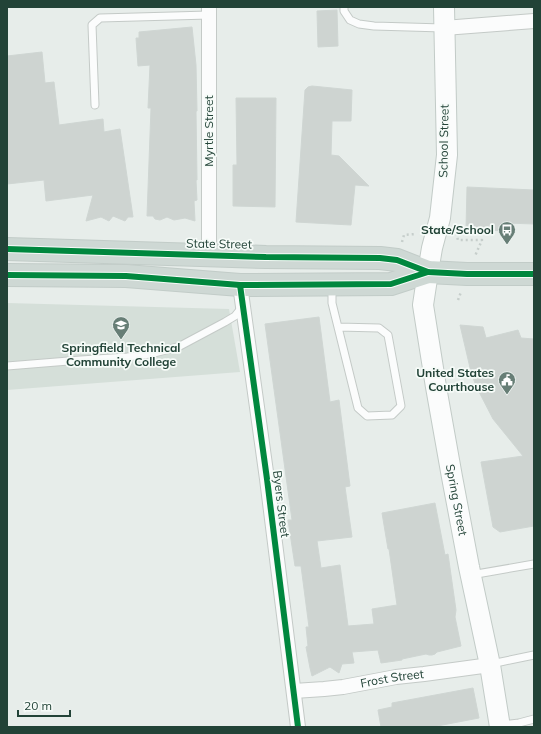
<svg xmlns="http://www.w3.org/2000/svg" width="541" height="734" viewBox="0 0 541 734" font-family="Mulish,sans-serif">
<rect width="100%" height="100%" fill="#e7edea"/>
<!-- built -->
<polygon fill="#d5dfd9" points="7,303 229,309 240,372 7,390"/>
<!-- building -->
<g fill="#ced4d1" stroke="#cfd6d3">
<polygon points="337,10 338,46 318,47 317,11"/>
<polygon points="192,27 196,65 197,111 196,111 197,180 196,180 197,200 194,201 195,221 185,218 174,220 167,217 160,220 155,219 153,216 147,216 151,108 148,108 150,65 138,66 136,38 139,38 139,32"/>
<polygon points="42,52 45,83 54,82 59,125 103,119 104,132 120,129 133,217 128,217 125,221 113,216 109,221 101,217 86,221 93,195 46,201 44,180 7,184 7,56"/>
<polygon points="312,86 352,90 351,121 332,121 331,155 339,156 369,186 355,185 351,225 296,222 305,90 308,87"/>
<polygon points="236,98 276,98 275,207 233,206 233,165 237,165"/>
<polygon points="467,187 534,190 534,224 506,223 506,231 466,229"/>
<polygon points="319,317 330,402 339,400 350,486 345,487 352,537 317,541 321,568 340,565 348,626 374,624 372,609 397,605 389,549 388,549 382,513 435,503 445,555 448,554 456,610 455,617 461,646 437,652 435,654 432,655 429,655 426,654 402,659 402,660 381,663 378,650 352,652 354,663 342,664 339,673 330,667 312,676 310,668 306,647 308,646 306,627 309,627 301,566 295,566 288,520 292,520 265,324"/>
<polygon points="460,325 483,327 486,338 518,330 521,338 534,339 534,526 500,532 493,527 481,462 523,456 493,419 476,386 471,372"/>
<polygon points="473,688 479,718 432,727 381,727 378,710 392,707 392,703"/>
</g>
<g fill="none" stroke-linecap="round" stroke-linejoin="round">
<!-- lane casing -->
<g stroke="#c4cac7" stroke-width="9">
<g id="lane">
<polyline points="344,7 344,11 350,20 359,24 374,26 443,28"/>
<polyline points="95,105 92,25 100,18 209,15"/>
<polyline points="332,287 332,303 358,408 367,416 392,415 401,406 388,335 379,328 338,327"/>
<polyline points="7,366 81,360 127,357 150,354 170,349 180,346 225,322 235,316 243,306"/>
<polyline points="471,575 534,564"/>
<polyline points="491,664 534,655"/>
<polyline points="501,725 519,723 534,719"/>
</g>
</g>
<!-- street casing -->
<g stroke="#c4cac7" stroke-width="16">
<g id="street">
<polyline points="444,28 534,21"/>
<polyline points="209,255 209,7"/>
<polyline points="240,285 267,479 298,727"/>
<path id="s1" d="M294,691l30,-2 19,-2 53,-10 28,-3 66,-9"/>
</g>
</g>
<!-- secondary casing -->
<g stroke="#c2cbc7" stroke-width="22">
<g id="secondary">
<path id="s2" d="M444,7l3,148 -7,63 -8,30 -4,24 -5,33 13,82 16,90 17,90 21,98 10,62"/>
</g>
</g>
<!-- primary casing -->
<g stroke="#c2ccc8" stroke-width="24">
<g id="primary">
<polyline points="7,249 266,257 380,258 397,260 428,272 467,274 534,274"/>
<polyline points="7,275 126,276 240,285 391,284 428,272"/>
</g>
</g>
<!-- path -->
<g stroke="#c6cecb" stroke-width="2.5" stroke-dasharray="2 3" stroke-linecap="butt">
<polyline points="456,233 458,240 482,240 475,256"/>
<polyline points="402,242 404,235 416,234"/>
<polyline points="458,300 461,292"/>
</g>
<!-- lane -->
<use href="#lane" stroke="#fbfcfc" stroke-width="7"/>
<!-- street -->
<use href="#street" stroke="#fbfcfc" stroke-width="14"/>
<!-- secondary -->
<use href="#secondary" stroke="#fbfcfc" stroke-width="20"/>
<!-- primary -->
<use href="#primary" stroke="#ced8d4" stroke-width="22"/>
<!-- cycleway casing -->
<g stroke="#f6fbf8" stroke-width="8">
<g id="cycleway">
<polyline points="7,249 266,257 380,258 397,260 428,272 467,274 534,274"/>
<polyline points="7,275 126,276 240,285 391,284 428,272"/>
<polyline points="240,285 267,479 298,727"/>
</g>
</g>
<!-- cycleway -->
<use href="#cycleway" stroke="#00873e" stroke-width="6"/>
</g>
<!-- icons -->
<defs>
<g id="bus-pin" transform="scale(0.9)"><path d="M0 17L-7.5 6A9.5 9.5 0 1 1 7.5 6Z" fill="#677e76" stroke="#f6fbf8"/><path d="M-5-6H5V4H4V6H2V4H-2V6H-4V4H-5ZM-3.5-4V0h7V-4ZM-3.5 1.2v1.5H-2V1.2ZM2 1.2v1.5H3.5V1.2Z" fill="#fff"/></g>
<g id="university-pin" transform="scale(0.9)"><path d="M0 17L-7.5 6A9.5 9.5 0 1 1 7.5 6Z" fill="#677e76" stroke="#f6fbf8"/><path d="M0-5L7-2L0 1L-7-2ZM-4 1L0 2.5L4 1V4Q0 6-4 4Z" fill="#fff"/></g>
<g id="civic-pin" transform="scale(0.9)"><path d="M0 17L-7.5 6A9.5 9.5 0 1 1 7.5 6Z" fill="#677e76" stroke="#f6fbf8"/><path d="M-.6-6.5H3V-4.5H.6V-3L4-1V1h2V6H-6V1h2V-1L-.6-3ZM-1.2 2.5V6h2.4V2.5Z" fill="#fff"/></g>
</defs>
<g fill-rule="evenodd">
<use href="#bus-pin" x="507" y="230"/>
<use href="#university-pin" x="121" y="325"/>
<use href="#civic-pin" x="507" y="380"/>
</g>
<g text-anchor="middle" stroke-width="3.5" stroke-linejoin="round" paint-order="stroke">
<!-- street labels -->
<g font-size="12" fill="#224337" stroke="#f6fbf8">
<text transform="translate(209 131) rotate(-90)" y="4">Myrtle Street</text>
<text transform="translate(444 141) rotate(-89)" y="4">School Street</text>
<text transform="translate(219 244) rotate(1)" y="4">State Street</text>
<text dy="4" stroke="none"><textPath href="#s2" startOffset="498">Spring Street</textPath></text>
<text transform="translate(281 504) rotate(83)" y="4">Byers Street</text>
<text dy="4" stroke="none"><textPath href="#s1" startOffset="99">Frost Street</textPath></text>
</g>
<!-- poi labels -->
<g font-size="12" font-weight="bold" fill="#224337" stroke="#f6fbf8" text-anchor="end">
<text x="494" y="234">State/School</text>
<text x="121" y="352" text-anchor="middle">Springfield Technical<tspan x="121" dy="14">Community College</tspan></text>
<text x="494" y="377">United States<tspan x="494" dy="14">Courthouse</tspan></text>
</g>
</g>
<!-- border -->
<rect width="541" height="734" fill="none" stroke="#224337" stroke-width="16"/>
<!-- scale -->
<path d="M18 710v6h52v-6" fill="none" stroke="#224337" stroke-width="2"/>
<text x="24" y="710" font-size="12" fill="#224337" stroke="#f6fbf8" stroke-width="3" paint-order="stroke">20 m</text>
</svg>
